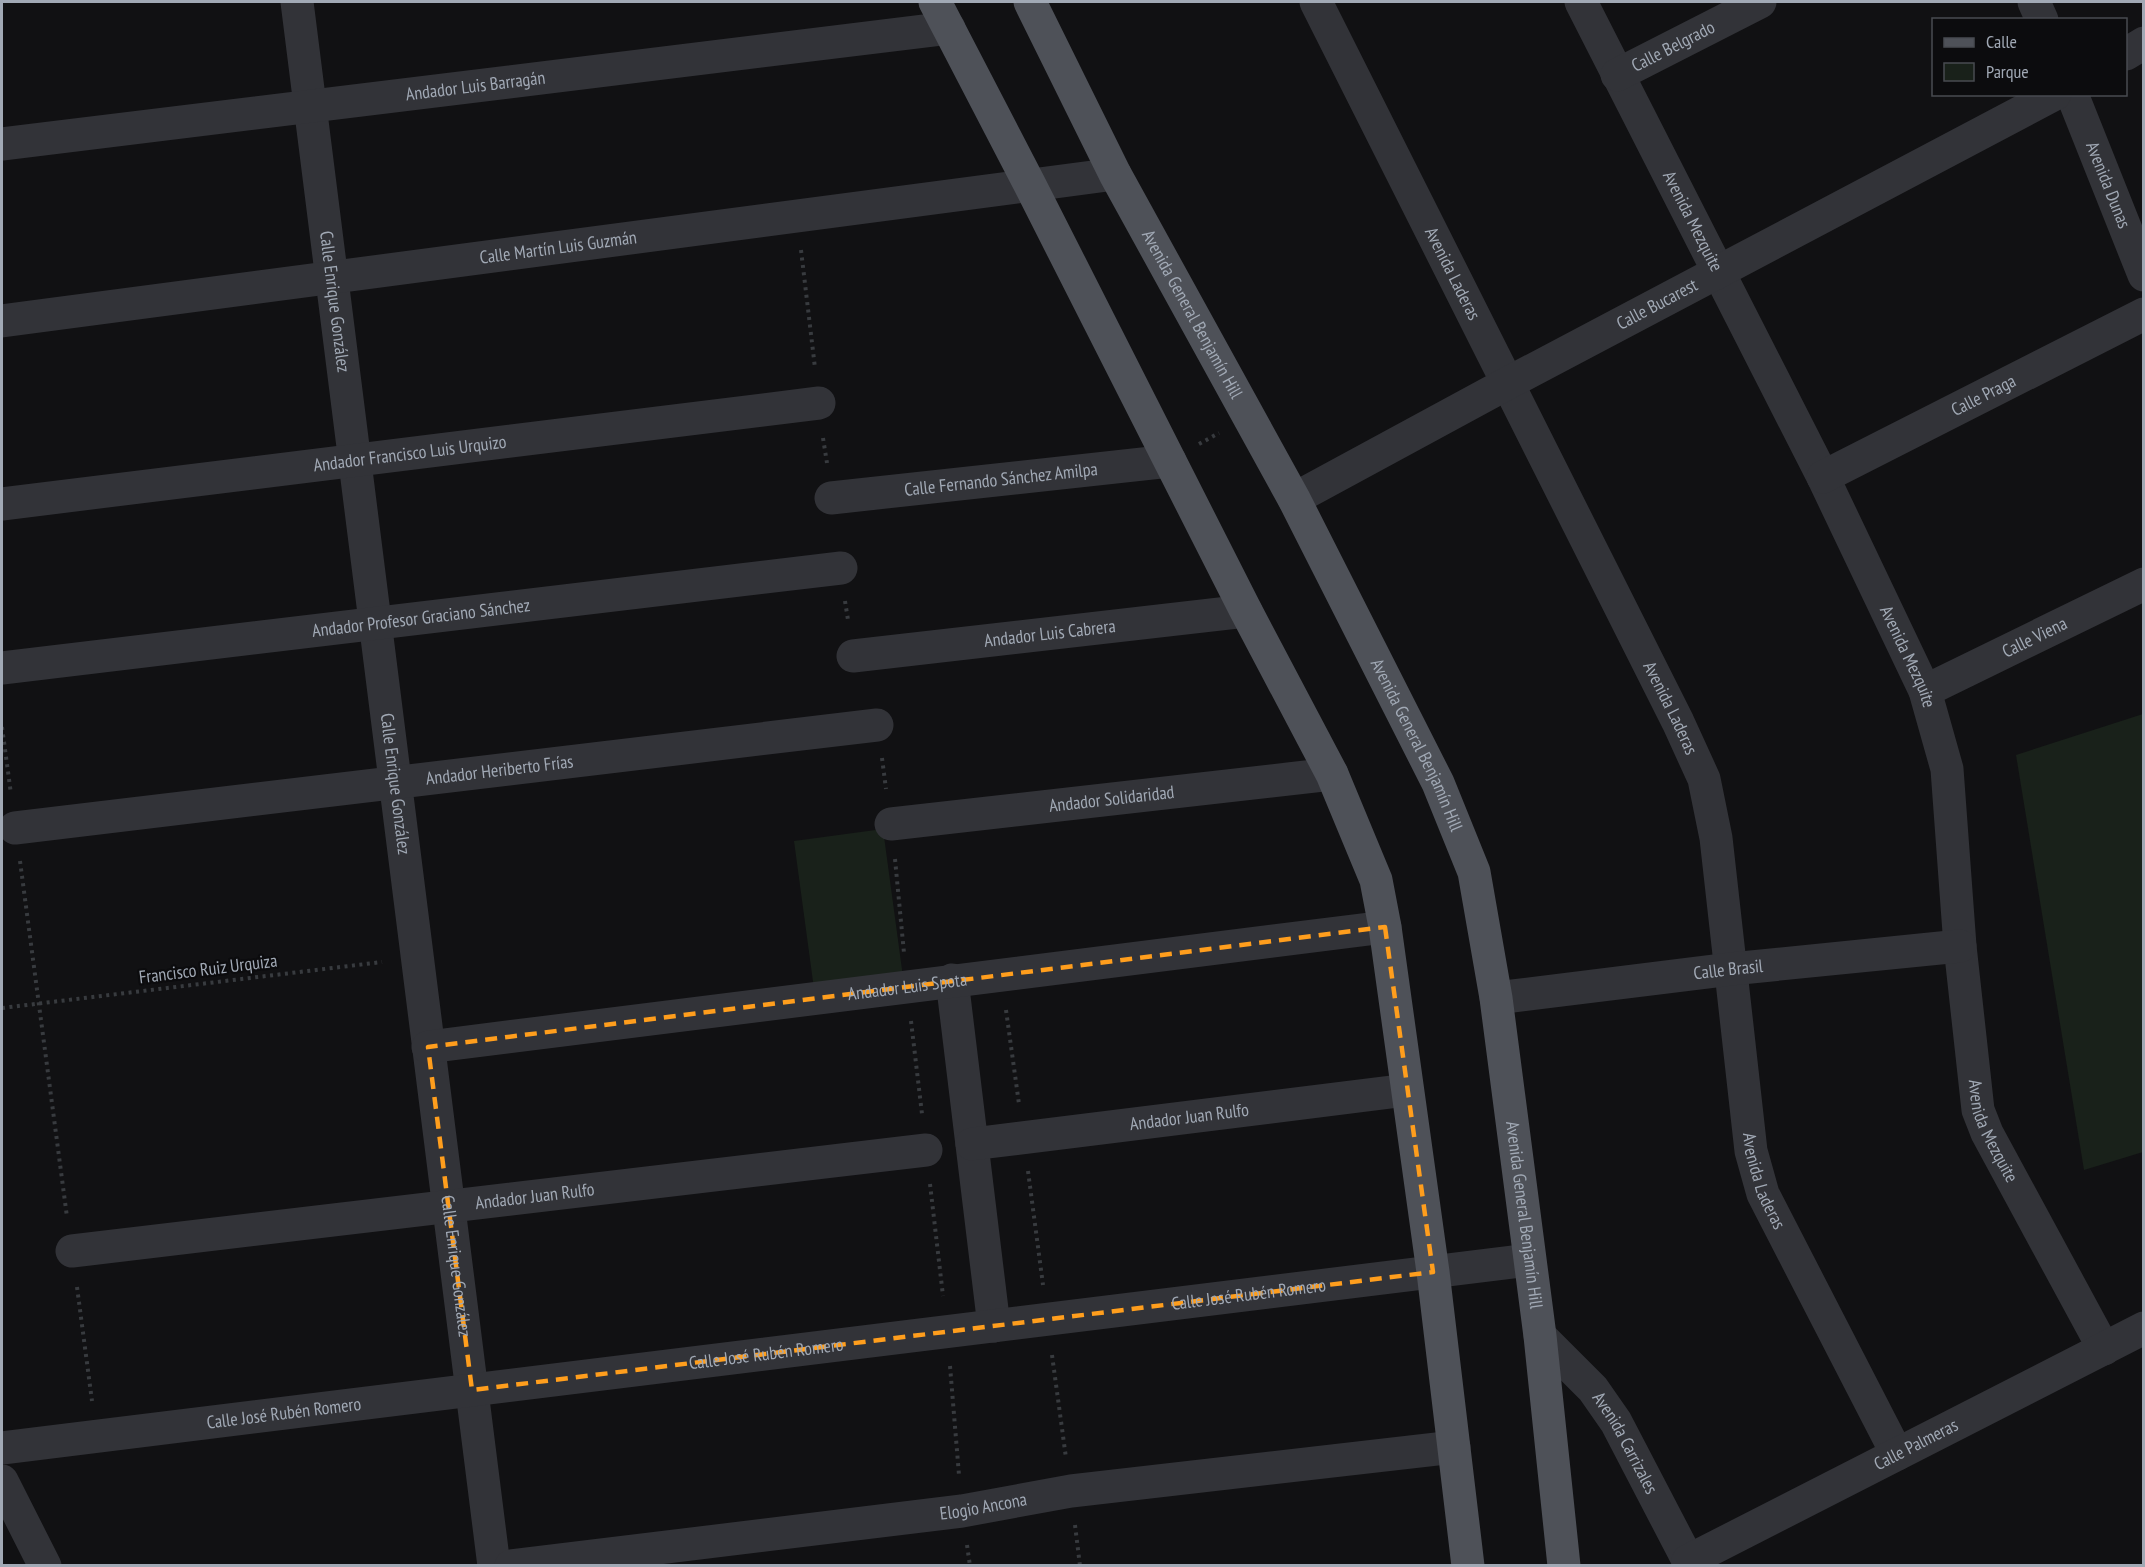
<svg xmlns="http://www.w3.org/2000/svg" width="2145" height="1567" viewBox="0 0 2145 1567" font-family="'PT Sans Narrow',sans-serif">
<rect width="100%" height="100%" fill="#111113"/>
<!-- green -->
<g fill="#19211a">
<polygon points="2143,714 2143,1152 2084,1170 2016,755"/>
<polygon points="883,829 903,977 814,989 794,841"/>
</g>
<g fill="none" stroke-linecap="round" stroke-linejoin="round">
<!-- path -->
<g stroke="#383b3f" stroke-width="4" stroke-dasharray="3 4.5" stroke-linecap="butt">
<polyline points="801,250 815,368"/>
<polyline points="823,438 827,463"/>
<polyline points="1199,444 1219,433"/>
<polyline points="845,601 848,620"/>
<polyline points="2,727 11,794"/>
<polyline points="882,758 886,789"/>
<polyline points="895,859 904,953"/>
<polyline points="20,861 67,1217"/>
<polyline points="2,1008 382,962"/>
<polyline points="1006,1010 1019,1104"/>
<polyline points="911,1021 922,1114"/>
<polyline points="1028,1171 1043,1285"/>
<polyline points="930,1184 943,1296"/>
<polyline points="77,1287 92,1401"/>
<polyline points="1052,1355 1066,1458"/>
<polyline points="950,1366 959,1475"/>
<polyline points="1075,1525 1080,1566"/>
<polyline points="967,1545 970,1566"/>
</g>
<!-- minor -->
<g stroke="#323338" stroke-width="33">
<path id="s1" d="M297,2l197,1564"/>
<path id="s2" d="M1316,2l362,720 26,57 12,59 35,313 12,43 134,260"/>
<path id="s3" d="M1581,2l242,475 102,214 22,78 13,177 18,164 9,23 117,216"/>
<polyline points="2034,2 2042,20"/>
<polyline points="2126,54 2144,43"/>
<path id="s4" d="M1617,75l143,-73"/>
<path id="s5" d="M2072,94l72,181"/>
<path id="s6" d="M2,144l947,-116"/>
<path id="s7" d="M2,321l1113,-147"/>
<path id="s8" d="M1823,477l321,-163"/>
<path id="s9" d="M831,498l339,-37"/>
<path id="s10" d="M1294,499l214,-116 547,-289"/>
<path id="s11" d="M2,504l817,-101"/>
<path id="s12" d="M853,656l393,-45"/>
<path id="s13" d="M2,668l839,-100"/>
<path id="s14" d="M1925,691l219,-107"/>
<path id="s15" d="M891,824l441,-50"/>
<path id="s16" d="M15,828l862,-103"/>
<polyline points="952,980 994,1326"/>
<path id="s17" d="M1496,998l235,-29 229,-23"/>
<path id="s18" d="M428,1047l957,-120"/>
<path id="s19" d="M972,1144l435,-54"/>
<path id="s20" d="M72,1251l854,-101"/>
<path id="s21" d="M1540,1336l53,53 23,33 75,144"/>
<path id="s22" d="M2,1448l1527,-188"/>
<polyline points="2,1481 45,1566"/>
<path id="s23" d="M1688,1561l456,-233"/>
<path id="s24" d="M511,1566l451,-55 109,-20 383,-44"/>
</g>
<!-- major -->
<g stroke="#4e5158" stroke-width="33">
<polyline points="935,2 1030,185 1246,611 1332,774 1376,880 1385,927 1433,1272 1468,1566"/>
<path id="s25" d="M1030,2l85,172 179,325 144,284 36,89 22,126 44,338 24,230"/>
</g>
</g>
<!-- marked area -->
<path fill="none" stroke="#ff9e1d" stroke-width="4.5" stroke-dasharray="12 8" stroke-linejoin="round" d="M1385,927l48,345 -961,118 -44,-343z"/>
<g text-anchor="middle" stroke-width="4.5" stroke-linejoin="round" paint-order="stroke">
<!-- street labels -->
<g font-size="18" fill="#a1a9b5" stroke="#0c0c0e">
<text dy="6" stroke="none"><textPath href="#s4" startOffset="63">Calle Belgrado</textPath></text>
<text dy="6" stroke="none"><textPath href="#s6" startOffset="477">Andador Luis Barragán</textPath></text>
<text dy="6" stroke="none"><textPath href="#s5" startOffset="98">Avenida Dunas</textPath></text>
<text dy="6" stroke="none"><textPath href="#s3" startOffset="246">Avenida Mezquite</textPath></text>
<text dy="6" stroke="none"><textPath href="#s7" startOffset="561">Calle Martín Luis Guzmán</textPath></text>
<text dy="6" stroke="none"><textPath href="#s2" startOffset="304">Avenida Laderas</textPath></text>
<text dy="6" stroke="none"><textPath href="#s1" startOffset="302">Calle Enrique González</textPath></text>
<text dy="6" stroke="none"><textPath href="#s10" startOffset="412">Calle Bucarest</textPath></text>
<text dy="6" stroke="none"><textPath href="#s25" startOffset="352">Avenida General Benjamín Hill</textPath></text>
<text dy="6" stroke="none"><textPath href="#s8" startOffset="180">Calle Praga</textPath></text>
<text dy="6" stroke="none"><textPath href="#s11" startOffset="411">Andador Francisco Luis Urquizo</textPath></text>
<text dy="6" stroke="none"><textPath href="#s9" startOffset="171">Calle Fernando Sánchez Amilpa</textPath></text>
<text dy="6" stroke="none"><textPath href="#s13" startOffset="422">Andador Profesor Graciano Sánchez</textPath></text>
<text dy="6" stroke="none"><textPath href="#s12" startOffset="198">Andador Luis Cabrera</textPath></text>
<text dy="6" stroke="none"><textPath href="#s14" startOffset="122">Calle Viena</textPath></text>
<text dy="6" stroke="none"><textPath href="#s3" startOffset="732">Avenida Mezquite</textPath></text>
<text dy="6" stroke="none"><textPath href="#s2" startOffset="790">Avenida Laderas</textPath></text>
<text dy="6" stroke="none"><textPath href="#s25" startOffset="838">Avenida General Benjamín Hill</textPath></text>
<text dy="6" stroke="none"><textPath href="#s16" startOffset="488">Andador Heriberto Frías</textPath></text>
<text dy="6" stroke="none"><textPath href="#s1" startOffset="788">Calle Enrique González</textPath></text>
<text dy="6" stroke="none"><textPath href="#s15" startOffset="222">Andador Solidaridad</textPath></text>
<text transform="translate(208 969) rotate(-7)" y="6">Francisco Ruiz Urquiza</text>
<text dy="6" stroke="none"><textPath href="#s17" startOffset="234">Calle Brasil</textPath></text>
<text dy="6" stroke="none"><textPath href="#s18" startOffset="483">Andador Luis Spota</textPath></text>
<text dy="6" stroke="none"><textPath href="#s19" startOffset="219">Andador Juan Rulfo</textPath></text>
<text dy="6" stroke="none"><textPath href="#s3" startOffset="1218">Avenida Mezquite</textPath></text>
<text dy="6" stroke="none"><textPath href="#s2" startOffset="1276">Avenida Laderas</textPath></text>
<text dy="6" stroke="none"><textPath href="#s20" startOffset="466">Andador Juan Rulfo</textPath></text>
<text dy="6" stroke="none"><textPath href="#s25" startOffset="1324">Avenida General Benjamín Hill</textPath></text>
<text dy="6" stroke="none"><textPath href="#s1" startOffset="1274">Calle Enrique González</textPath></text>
<text dy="6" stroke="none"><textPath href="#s22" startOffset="1256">Calle José Rubén Romero</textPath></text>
<text dy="6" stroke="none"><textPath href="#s22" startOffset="770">Calle José Rubén Romero</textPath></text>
<text dy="6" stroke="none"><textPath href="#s22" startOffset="284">Calle José Rubén Romero</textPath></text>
<text dy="6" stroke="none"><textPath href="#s21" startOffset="138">Avenida Carrizales</textPath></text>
<text dy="6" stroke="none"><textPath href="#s23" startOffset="256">Calle Palmeras</textPath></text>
<text dy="6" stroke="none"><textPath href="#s24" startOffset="476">Elogio Ancona</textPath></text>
</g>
</g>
<!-- border -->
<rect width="2145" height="1567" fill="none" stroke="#a1a9b5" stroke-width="6"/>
<!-- legend -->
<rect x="1932" y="18" width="195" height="78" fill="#0c0c0e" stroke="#484b51" stroke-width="1.5"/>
<rect x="1944" y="38" width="30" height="9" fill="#4e5158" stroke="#484b51" stroke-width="1.5"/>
<text x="1986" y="48" font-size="18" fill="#a1a9b5">Calle</text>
<rect x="1944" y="63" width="30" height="18" fill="#19211a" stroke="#484b51" stroke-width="1.5"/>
<text x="1986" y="78" font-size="18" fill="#a1a9b5">Parque</text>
</svg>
